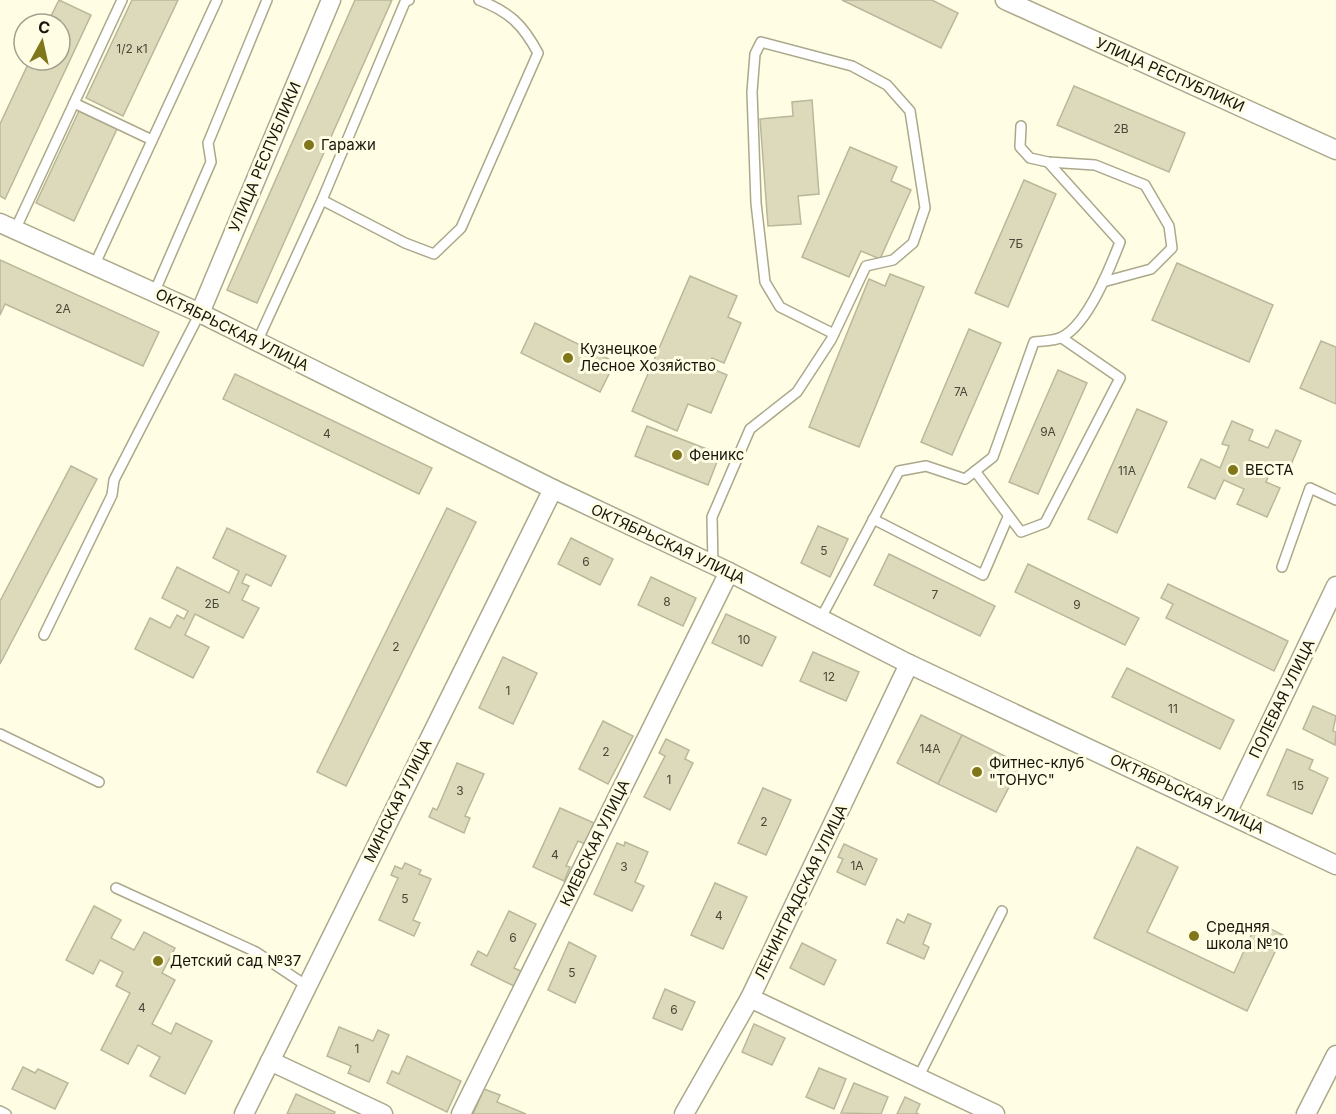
<svg xmlns="http://www.w3.org/2000/svg" width="1336" height="1114" viewBox="0 0 1336 1114" font-family="Inter,sans-serif">
<rect width="100%" height="100%" fill="#fffde4"/>
<!-- building -->
<g fill="#dddabc" stroke="#bab79a" stroke-width="1.5">
<polygon points="59,0 91,15 5,199 0,196 0,124 30,60 60,60 60,24 47,24"/>
<polygon points="132,0 178,0 123,116 86,98"/>
<polygon points="355,0 392,0 257,303 227,290"/>
<polygon points="842,0 932,0 958,13 941,48"/>
<polygon points="1074,86 1185,133 1169,172 1057,125"/>
<polygon points="812,100 819,194 798,196 801,224 768,226 760,119 793,116 792,102"/>
<polygon points="79,111 117,129 74,221 36,203"/>
<polygon points="850,147 897,167 891,181 911,190 880,259 861,251 849,277 802,257"/>
<polygon points="1024,180 1056,194 1008,307 975,293"/>
<polygon points="0,260 159,332 143,366 5,304 0,315"/>
<polygon points="1177,263 1273,305 1249,362 1152,320"/>
<polygon points="890,274 924,287 859,447 809,427 869,279 885,286"/>
<polygon points="690,276 737,296 728,317 741,323 724,363 712,358 708,367 727,375 711,413 688,404 677,431 632,411"/>
<polygon points="535,323 615,362 600,392 521,353"/>
<polygon points="969,329 1001,343 952,455 921,442"/>
<polygon points="1321,341 1336,347 1336,404 1300,388"/>
<polygon points="1058,370 1087,383 1038,494 1009,482"/>
<polygon points="235,374 432,468 419,494 223,399"/>
<polygon points="1137,409 1167,422 1117,533 1088,519"/>
<polygon points="1232,421 1253,430 1249,440 1268,448 1276,430 1301,441 1288,472 1273,465 1266,482 1280,488 1267,517 1237,504 1244,489 1224,480 1215,499 1188,487 1201,459 1220,468 1229,446 1222,444"/>
<polygon points="647,426 720,454 708,485 635,456"/>
<polygon points="71,466 97,479 0,664 0,601"/>
<polygon points="447,508 476,522 346,786 317,772"/>
<polygon points="818,526 848,539 830,577 801,563"/>
<polygon points="227,528 286,556 271,586 246,574 242,583 249,586 242,600 259,608 243,638 195,614 185,635 209,647 193,678 135,649 150,618 170,628 177,615 184,619 188,611 162,598 177,567 229,593 239,571 213,558"/>
<polygon points="571,538 613,559 600,585 558,564"/>
<polygon points="889,554 995,606 980,636 874,585"/>
<polygon points="1028,564 1139,618 1125,645 1015,592"/>
<polygon points="651,577 696,598 683,626 638,605"/>
<polygon points="1168,584 1288,641 1274,671 1166,618 1173,604 1161,598"/>
<polygon points="726,614 776,637 762,666 712,643"/>
<polygon points="813,652 859,672 846,701 800,681"/>
<polygon points="503,657 537,673 513,724 479,708"/>
<polygon points="1127,668 1234,720 1220,749 1112,697"/>
<polygon points="1313,706 1336,716 1333,731 1336,732 1335,745 1303,729"/>
<polygon points="921,715 962,735 938,784 897,763"/>
<polygon points="603,721 633,736 608,784 579,769"/>
<polygon points="962,735 1021,764 996,812 938,784"/>
<polygon points="666,739 689,750 685,759 693,763 670,810 644,797 665,756 659,753"/>
<polygon points="1287,749 1313,760 1309,769 1328,778 1312,814 1267,795"/>
<polygon points="457,763 484,774 465,816 470,818 464,833 429,817 433,808 437,810"/>
<polygon points="763,788 791,800 766,855 738,843"/>
<polygon points="560,808 594,823 585,844 578,841 566,866 570,867 564,881 533,867"/>
<polygon points="625,842 648,852 635,882 644,886 632,911 594,894 617,843 624,846"/>
<polygon points="844,844 877,859 865,885 837,872 843,859 838,857"/>
<polygon points="1137,847 1178,867 1147,932 1234,973 1257,922 1283,935 1247,1011 1094,938"/>
<polygon points="405,863 421,870 419,874 431,879 413,920 420,923 414,936 379,920 398,878 391,875 395,866 402,869"/>
<polygon points="715,883 747,897 723,949 691,935"/>
<polygon points="94,906 121,920 111,938 134,950 144,932 175,948 162,973 175,980 152,1024 171,1034 176,1023 212,1041 185,1094 150,1076 160,1057 138,1045 128,1064 101,1050 130,993 116,986 123,972 100,960 93,974 66,960"/>
<polygon points="509,911 536,924 514,968 521,971 514,986 471,965 478,951 487,956"/>
<polygon points="908,914 931,924 923,944 929,947 924,959 887,943 897,919 904,923"/>
<polygon points="569,942 596,956 575,1003 548,990"/>
<polygon points="802,943 836,960 824,985 790,968"/>
<polygon points="665,989 695,1002 682,1030 653,1018"/>
<polygon points="754,1024 785,1038 772,1065 742,1052"/>
<polygon points="339,1027 373,1041 378,1030 389,1035 369,1082 348,1073 351,1066 327,1056"/>
<polygon points="407,1056 461,1081 447,1112 387,1083 392,1071 399,1074"/>
<polygon points="23,1067 35,1073 38,1069 68,1083 55,1109 12,1089"/>
<polygon points="819,1068 846,1079 834,1109 806,1097"/>
<polygon points="854,1083 888,1097 881,1114 841,1113"/>
<polygon points="484,1089 500,1095 497,1102 526,1114 473,1114"/>
<polygon points="296,1094 335,1112 334,1114 287,1114"/>
<polygon points="905,1097 920,1104 916,1113 919,1114 897,1114"/>
</g>
<g fill="none" stroke-linecap="round" stroke-linejoin="round">
<!-- lane casing -->
<g stroke="#aba88b" stroke-width="12">
<g id="lane">
<polyline points="74,103 152,140"/>
<polyline points="1021,126 1020,147 1030,158 1048,162 1095,165 1145,185 1169,226 1172,248 1151,269 1103,282"/>
<path d="M322,200l83,43 29,11 27,-26 77,-175c-15,-28 -28,-41 -59,-53"/>
<polyline points="15,230 122,0"/>
<polyline points="94,266 217,0"/>
<polyline points="154,293 211,162 208,143 267,0"/>
<polyline points="257,342 322,200 405,2 409,0"/>
<polyline points="975,471 1021,532 1045,523 1120,378 1062,338"/>
<polyline points="873,519 983,575 1008,517"/>
<polyline points="713,565 712,517 750,429 797,392 831,340 866,266 893,260 913,243 925,208 910,111 887,85 852,66 761,42 755,54 752,92 756,203 765,282 780,307 834,334"/>
<polyline points="1282,567 1310,488 1336,500"/>
<path d="M821,618l78,-147 27,-5 39,13 28,-22 41,-115c8,-1 21,-1 28,-5 26,-13 48,-69 58,-95l-72,-80"/>
<polyline points="44,635 112,495 114,480 200,313"/>
<polyline points="0,734 99,782"/>
<polyline points="116,888 256,952 307,986"/>
<polyline points="918,1078 1002,911"/>
<polyline points="0,1111 6,1114"/>
</g>
</g>
<!-- street casing -->
<g stroke="#aba88b" stroke-width="21">
<g id="street">
<polyline points="1005,0 1336,150"/>
<polyline points="0,223 200,313 553,489 729,572 909,664 1336,865"/>
<polyline points="200,313 331,0"/>
<polyline points="1227,813 1336,586"/>
<polyline points="750,998 995,1114"/>
<polyline points="270,1061 383,1114"/>
<polyline points="244,1114 553,489"/>
<polyline points="461,1114 729,572"/>
<polyline points="684,1114 750,998 909,664"/>
<polyline points="1306,1114 1336,1055"/>
</g>
</g>
<!-- lane -->
<use href="#lane" stroke="#fff" stroke-width="9"/>
<!-- street -->
<use href="#street" stroke="#fff" stroke-width="18"/>
</g>
<!-- markers -->
<g fill="#80761a" stroke="#fffde4" stroke-width="2">
<circle cx="309" cy="145" r="6"/>
<circle cx="568" cy="358" r="6"/>
<circle cx="677" cy="455" r="6"/>
<circle cx="1233" cy="470" r="6"/>
<circle cx="977" cy="772" r="6"/>
<circle cx="1194" cy="936" r="6"/>
<circle cx="158" cy="961" r="6"/>
</g>
<g text-anchor="middle" stroke-width="6" stroke-linejoin="round" paint-order="stroke">
<!-- number labels -->
<g font-size="12" fill="#484737">
<text x="132" y="53">1/2 к1</text>
<text x="1121" y="133">2В</text>
<text x="1016" y="248">7Б</text>
<text x="63" y="313">2А</text>
<text x="961" y="396">7А</text>
<text x="1048" y="436">9А</text>
<text x="327" y="438">4</text>
<text x="1127" y="475">11А</text>
<text x="824" y="555">5</text>
<text x="586" y="566">6</text>
<text x="935" y="599">7</text>
<text x="667" y="606">8</text>
<text x="212" y="608">2Б</text>
<text x="1077" y="609">9</text>
<text x="744" y="644">10</text>
<text x="396" y="651">2</text>
<text x="829" y="681">12</text>
<text x="508" y="695">1</text>
<text x="1173" y="713">11</text>
<text x="930" y="753">14А</text>
<text x="606" y="756">2</text>
<text x="669" y="784">1</text>
<text x="1298" y="790">15</text>
<text x="460" y="795">3</text>
<text x="764" y="826">2</text>
<text x="555" y="859">4</text>
<text x="857" y="870">1А</text>
<text x="624" y="871">3</text>
<text x="405" y="903">5</text>
<text x="719" y="920">4</text>
<text x="513" y="942">6</text>
<text x="572" y="977">5</text>
<text x="142" y="1012">4</text>
<text x="674" y="1014">6</text>
<text x="357" y="1053">1</text>
</g>
<!-- street labels -->
<g font-size="15" fill="#17160b" stroke="#fffde4">
<text transform="translate(1170 75) rotate(24)" y="5">УЛИЦА РЕСПУБЛИКИ</text>
<text transform="translate(265 157) rotate(-67)" y="5">УЛИЦА РЕСПУБЛИКИ</text>
<text transform="translate(232 330) rotate(26)" y="5">ОКТЯБРЬСКАЯ УЛИЦА</text>
<text transform="translate(668 544) rotate(25)" y="5">ОКТЯБРЬСКАЯ УЛИЦА</text>
<text transform="translate(1282 699) rotate(-64)" y="5">ПОЛЕВАЯ УЛИЦА</text>
<text transform="translate(1187 794) rotate(25)" y="5">ОКТЯБРЬСКАЯ УЛИЦА</text>
<text transform="translate(398 801) rotate(-64)" y="5">МИНСКАЯ УЛИЦА</text>
<text transform="translate(595 843) rotate(-64)" y="5">КИЕВСКАЯ УЛИЦА</text>
<text transform="translate(801 892) rotate(-64)" y="5">ЛЕНИНГРАДСКАЯ УЛИЦА</text>
</g>
<!-- poi labels -->
<g font-size="15" fill="#17160b" stroke="#fffde4" text-anchor="start">
<text x="321" y="150">Гаражи</text>
<text x="580" y="354">Кузнецкое<tspan x="580" dy="17">Лесное Хозяйство</tspan></text>
<text x="689" y="460">Феникс</text>
<text x="1245" y="475">ВЕСТА</text>
<text x="989" y="768">Фитнес-клуб<tspan x="989" dy="17">"ТОНУС"</tspan></text>
<text x="1206" y="932">Средняя<tspan x="1206" dy="17">школа №10</tspan></text>
<text x="170" y="966">Детский сад №37</text>
</g>
</g>
<!-- north arrow -->
<g transform="translate(42 42) rotate(8)"><circle r="28" fill="#fffde4" stroke="#a2a18d" stroke-width="1.5"/>
<path d="M0-4.5L10 22L0 15L-10 22Z" fill="#80761a"/>
<text y="-9" font-size="16" font-weight="bold" text-anchor="middle" fill="#17160b">С</text>
</g>
</svg>
